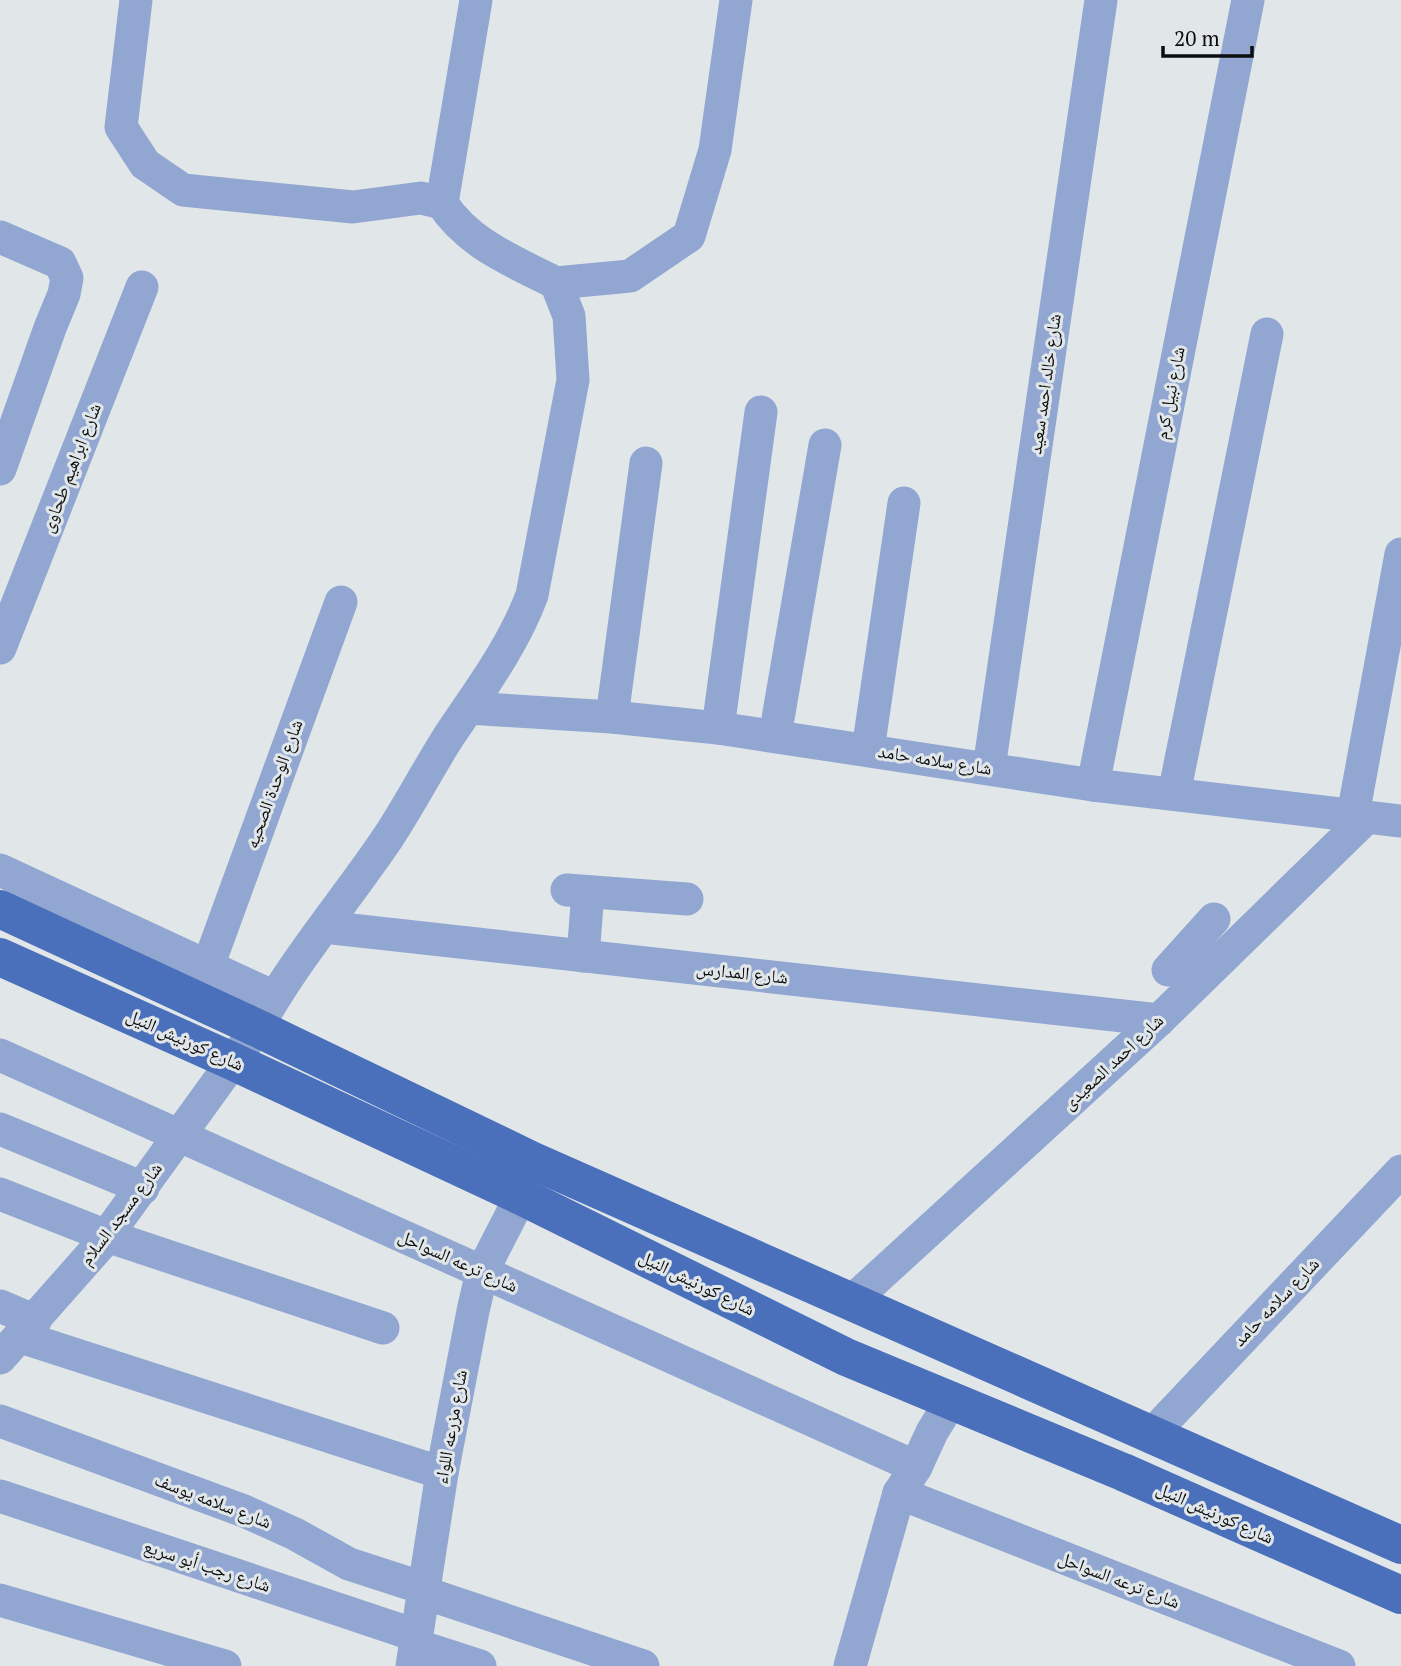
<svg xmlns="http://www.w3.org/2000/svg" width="1401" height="1666" viewBox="0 0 1401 1666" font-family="'PT Serif','Noto Naskh Arabic',serif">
<rect width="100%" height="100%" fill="#e1e6e9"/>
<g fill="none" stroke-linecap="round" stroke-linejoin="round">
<!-- minor -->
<g stroke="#91a7d1" stroke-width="33">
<polyline points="136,0 121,127 145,164 183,190 353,207 421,198 442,203"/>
<polyline points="0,237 60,263 67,278 64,294 50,328 0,469"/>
<polyline points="556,283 630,276 689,236 715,150 736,0"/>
<polyline points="0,648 142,287"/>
<polyline points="468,708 612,717 718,728 1093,785 1401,821"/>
<polyline points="612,717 646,463"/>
<polyline points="718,728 761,412"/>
<polyline points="775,736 825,445"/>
<polyline points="868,750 904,503"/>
<polyline points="989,768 1101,0"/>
<polyline points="1093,785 1248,0"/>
<polyline points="1174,794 1267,334"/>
<polyline points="1353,815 1401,554"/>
<polyline points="0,870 274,997"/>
<polyline points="567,890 687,899"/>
<polyline points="324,927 1159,1020"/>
<polyline points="583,956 588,892"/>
<polyline points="208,966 341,602"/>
<polyline points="1168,970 1214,919"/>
<polyline points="0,1055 916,1467"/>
<polyline points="0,1129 143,1188"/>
<polyline points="0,1194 107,1236 383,1328"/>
<polyline points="853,1300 1159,1020 1367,817"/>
<polyline points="0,1306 35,1321"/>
<polyline points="21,1337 442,1473"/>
<path d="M0,1358l100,-113 157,-217c37,-68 89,-128 132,-192 21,-32 39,-67 60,-100 31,-46 64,-90 83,-141l41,-215 -4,-64 -13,-33c-41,-21 -88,-39 -114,-80l34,-203"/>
<polyline points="0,1421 244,1511 295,1534 349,1564 423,1588"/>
<polyline points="1152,1434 1401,1171"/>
<polyline points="899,1493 1339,1666"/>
<polyline points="0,1496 415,1635"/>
<polyline points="422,1592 643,1666"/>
<polyline points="0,1600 225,1666"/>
<polyline points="415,1645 480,1666"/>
<polyline points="412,1666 442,1473 473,1311 482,1272 521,1196"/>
<polyline points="850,1666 899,1493 916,1467 932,1432 951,1401"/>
</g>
<!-- major -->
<g stroke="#4a70bb" stroke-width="38">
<polyline points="0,909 257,1028 531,1160 1401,1545"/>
<polyline points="0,957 232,1061 521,1196 846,1357 1123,1472 1401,1595"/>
</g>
</g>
<g text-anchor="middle" stroke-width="6" stroke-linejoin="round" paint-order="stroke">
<!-- street labels -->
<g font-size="18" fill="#0c0d0e" stroke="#e1e6e9">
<text transform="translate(1045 384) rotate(-82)" y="6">شارع خالد احمد سعيد</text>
<text transform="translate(1170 393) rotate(-79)" y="6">شارع نبيل كرم</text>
<text transform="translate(71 468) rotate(-69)" y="6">شارع ابراهيم طحاوى</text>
<text transform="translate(935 760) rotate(9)" y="6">شارع سلامه حامد</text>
<text transform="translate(274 784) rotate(-70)" y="6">شارع الوحدة الصحيه</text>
<text transform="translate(742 973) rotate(6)" y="6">شارع المدارس</text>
<text transform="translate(185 1040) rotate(24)" y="6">شارع كورنيش النيل</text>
<text transform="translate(1113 1062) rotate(-43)" y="6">شارع احمد الصعيدى</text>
<text transform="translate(121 1214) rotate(-53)" y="6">شارع مسجد السلام</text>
<text transform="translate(458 1261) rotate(24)" y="6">شارع ترعه السواحل</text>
<text transform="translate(697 1283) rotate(26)" y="6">شارع كورنيش النيل</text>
<text transform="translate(1276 1302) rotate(-46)" y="6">شارع سلامه حامد</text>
<text transform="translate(451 1427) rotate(-80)" y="6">شارع مزرعه اللواء</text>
<text transform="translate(213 1501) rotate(21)" y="6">شارع سلامه يوسف</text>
<text transform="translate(1215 1513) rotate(24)" y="6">شارع كورنيش النيل</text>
<text transform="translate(207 1566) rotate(18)" y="6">شارع رجب أبو سريع</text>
<text transform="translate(1119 1580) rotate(21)" y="6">شارع ترعه السواحل</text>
</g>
</g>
<!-- scale -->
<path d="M1163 46v10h89v-10" fill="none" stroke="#0c0d0e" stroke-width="3.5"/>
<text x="1174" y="46" font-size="21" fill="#0c0d0e" stroke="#e1e6e9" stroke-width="5" paint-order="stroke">20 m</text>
</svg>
